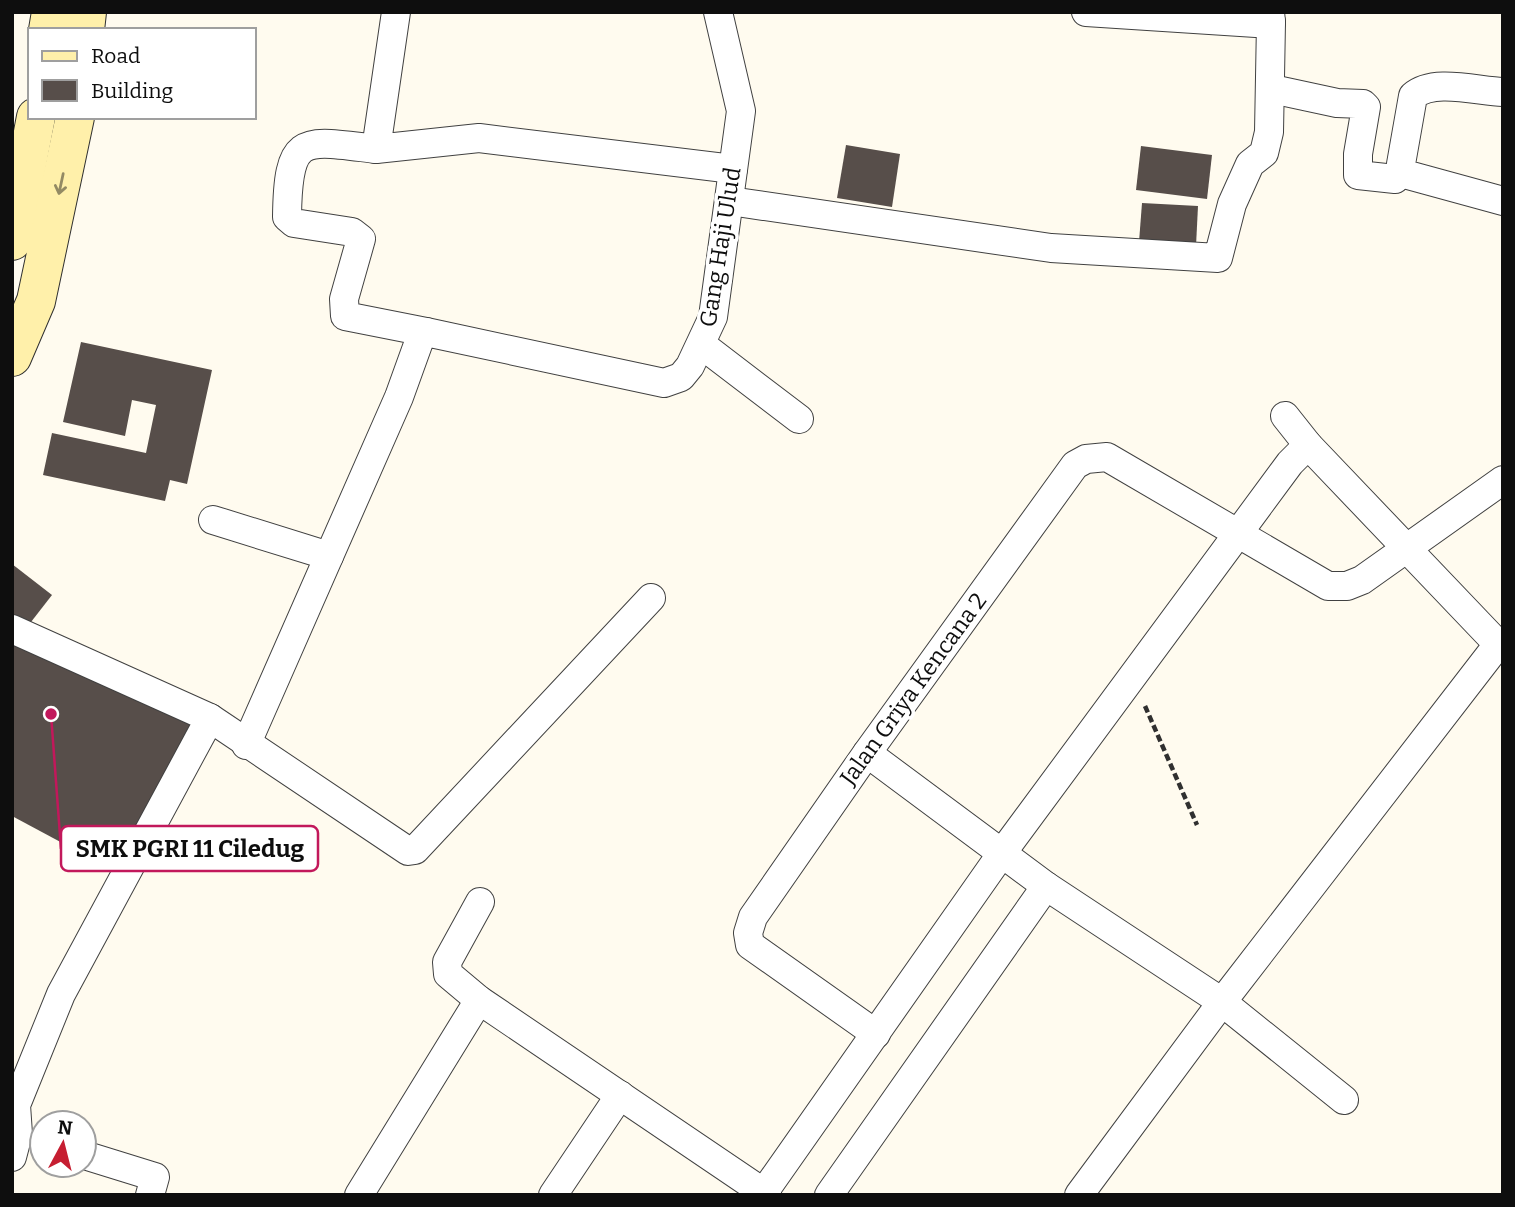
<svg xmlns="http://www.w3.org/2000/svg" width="1515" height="1207" viewBox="0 0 1515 1207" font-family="Bitter,serif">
<rect width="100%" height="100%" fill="#fffbef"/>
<!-- building -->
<g fill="#574e4a">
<polygon points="846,145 900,154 892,207 837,198"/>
<polygon points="1141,146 1212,155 1207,199 1136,190"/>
<polygon points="1142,203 1198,206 1196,246 1139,242"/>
<polygon points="81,342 212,370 187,484 170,480 165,501 43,475 52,433 146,453 156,405 132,400 125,436 63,422"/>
<polygon points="12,564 52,595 24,631 12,622"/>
<polygon points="12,636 200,715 122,875 12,816"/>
</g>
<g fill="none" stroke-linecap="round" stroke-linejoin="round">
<!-- street casing -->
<g stroke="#414141" stroke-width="30">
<g id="street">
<polyline points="396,12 376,149 479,138 733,169"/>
<polyline points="1086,12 1256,23 1271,22 1270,12"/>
<polyline points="1272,89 1337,103 1363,104 1366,107 1358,154 1358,175 1395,179 1402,171"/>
<path d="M1503,92c-26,-1 -70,-14 -90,4l-12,68 1,7 6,4 95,26"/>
<path d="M376,149c-73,-9 -88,-17 -89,68l7,6 58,9 9,7 -17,60 1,17 81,16"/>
<polyline points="730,201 1051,248 1218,258 1232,204 1250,164 1264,153 1269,132 1271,22"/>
<polyline points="702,345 799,419"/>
<polyline points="213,520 329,556"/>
<polyline points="12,629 210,718 61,994 16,1105 18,1134 12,1157"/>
<polyline points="210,718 408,851 415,850 651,598"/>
<polyline points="246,745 399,397 421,336 426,332 664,383 681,377 690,366 713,317 741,111 718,12"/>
<polyline points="867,753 1046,886 1222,1002 1344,1100"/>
<polyline points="480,902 447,962 448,974 479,1000 767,1195"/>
<polyline points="876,1034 750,945 748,933 753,917 867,753 1075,465 1086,459 1107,457 1328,586 1347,586 1362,580 1503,480"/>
<polyline points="84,1155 155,1177 150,1195"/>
<polyline points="359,1195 479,1000"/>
<polyline points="553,1195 620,1095"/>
<polyline points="762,1195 1002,853 1290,463 1308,445"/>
<polyline points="829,1195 1046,886"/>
<polyline points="1079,1195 1222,1002 1496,647 1495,641 1308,445 1285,416"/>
</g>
</g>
<!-- secondary casing -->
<g stroke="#303030" stroke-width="40">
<g id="secondary">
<polyline points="48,30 51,12"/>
<polyline points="85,30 87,12"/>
<polyline points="12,241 36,117"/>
<polyline points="12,357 36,301 75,117"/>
</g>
</g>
<!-- path -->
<polyline stroke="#303030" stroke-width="4.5" stroke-dasharray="7 3.5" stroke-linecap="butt" points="1145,706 1197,825"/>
<!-- street -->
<use href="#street" stroke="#fff" stroke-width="28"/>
<!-- secondary -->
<use href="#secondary" stroke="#fff0aa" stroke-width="38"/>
</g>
<!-- one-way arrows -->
<defs><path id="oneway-shaft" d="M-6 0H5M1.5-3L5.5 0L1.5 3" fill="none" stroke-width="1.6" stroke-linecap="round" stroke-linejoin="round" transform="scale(1.75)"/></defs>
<use stroke="#938a64" href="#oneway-shaft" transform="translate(61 184) rotate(102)"/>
<g text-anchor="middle" stroke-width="7" stroke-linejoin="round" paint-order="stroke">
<!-- street labels -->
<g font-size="23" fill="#0e0e0e" stroke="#fff">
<text transform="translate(720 247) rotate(-81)" y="8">Gang Haji Ulud</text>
<text transform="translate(913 689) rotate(-54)" y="8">Jalan Griya Kencana 2</text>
</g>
</g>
<!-- callouts -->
<path fill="none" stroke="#c2185b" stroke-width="2.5" d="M51 714L61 849"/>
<circle fill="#c2185b" stroke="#fff" stroke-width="2.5" cx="51" cy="714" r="7"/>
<rect fill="#fff" stroke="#c2185b" stroke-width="2.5" x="61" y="826" width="257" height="45" rx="7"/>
<g font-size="24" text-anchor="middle" font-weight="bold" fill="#0e0e0e">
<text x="190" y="857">SMK PGRI 11 Ciledug</text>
</g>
<!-- border -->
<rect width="1515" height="1207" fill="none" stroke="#0e0e0e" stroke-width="28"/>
<!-- legend -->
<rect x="28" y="28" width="228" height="91" fill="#ffffff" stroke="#9f9f9f" stroke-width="2"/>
<rect x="42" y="51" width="35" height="10" fill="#fff0aa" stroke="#9f9f9f" stroke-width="2"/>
<text x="91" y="63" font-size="21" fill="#0e0e0e">Road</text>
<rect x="42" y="80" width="35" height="21" fill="#574e4a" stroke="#9f9f9f" stroke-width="2"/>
<text x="91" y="98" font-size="21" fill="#0e0e0e">Building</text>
<!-- north arrow -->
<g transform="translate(63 1144) rotate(7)"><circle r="33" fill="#ffffff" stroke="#9f9f9f" stroke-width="2"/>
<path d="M0-5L12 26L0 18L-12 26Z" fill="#c61e31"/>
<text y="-10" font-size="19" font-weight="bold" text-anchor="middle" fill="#0e0e0e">N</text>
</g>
</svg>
